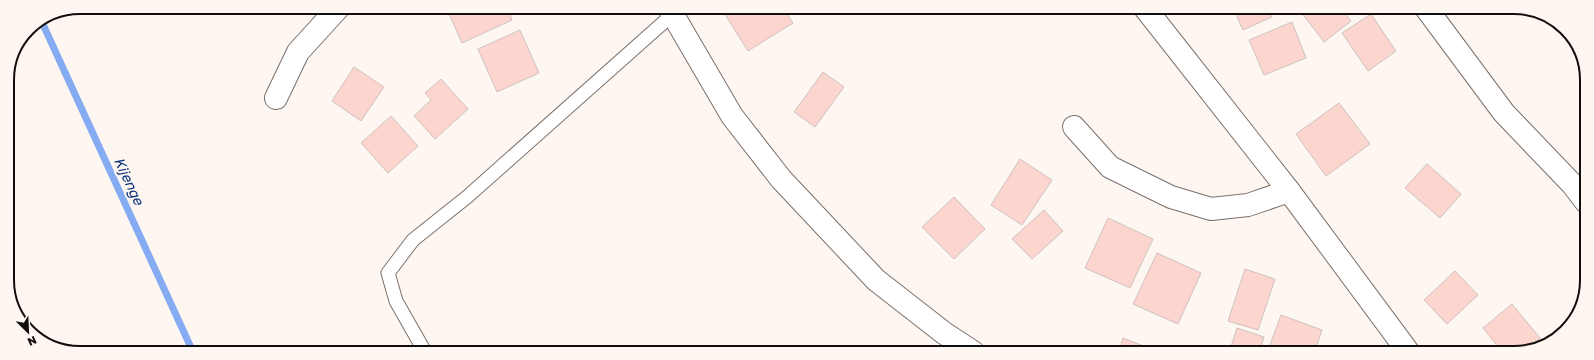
<svg xmlns="http://www.w3.org/2000/svg" width="1594" height="360" viewBox="0 0 1594 360" font-family="'Golos Text',sans-serif">
<rect width="100%" height="100%" fill="#fef6f1"/>
<g fill="none" stroke-linecap="round" stroke-linejoin="round">
<!-- stream -->
<polyline stroke="#85abf2" stroke-width="7" points="41,20 193,352"/>
</g>
<!-- building -->
<g fill="#fcd5ce" stroke="#cec2c0">
<polygon points="446,7 507,7 512,20 462,43"/>
<polygon points="733,8 783,8 793,23 748,51 724,13"/>
<polygon points="1233,8 1269,8 1272,17 1243,30"/>
<polygon points="1298,8 1341,8 1351,21 1324,42"/>
<polygon points="1371,14 1396,51 1368,71 1342,33"/>
<polygon points="1292,22 1306,58 1264,75 1249,40"/>
<polygon points="520,30 539,73 497,92 478,49"/>
<polygon points="354,67 384,87 361,121 332,101"/>
<polygon points="823,72 844,87 815,127 794,112"/>
<polygon points="441,79 468,109 435,139 414,116 431,100 425,93"/>
<polygon points="1339,103 1370,144 1326,176 1296,134"/>
<polygon points="391,116 418,146 388,173 361,143"/>
<polygon points="1020,159 1052,180 1022,225 991,205"/>
<polygon points="1427,164 1461,194 1440,218 1405,188"/>
<polygon points="954,197 985,229 954,259 922,227"/>
<polygon points="1044,210 1063,231 1032,259 1012,239"/>
<polygon points="1108,218 1153,239 1130,288 1085,268"/>
<polygon points="1157,253 1201,273 1178,324 1133,304"/>
<polygon points="1245,269 1275,279 1258,330 1228,321"/>
<polygon points="1455,271 1478,295 1447,324 1424,300"/>
<polygon points="1512,304 1540,338 1526,350 1518,353 1503,353 1483,328"/>
<polygon points="1281,315 1322,330 1314,353 1267,353"/>
<polygon points="1237,328 1264,337 1259,353 1229,353"/>
<polygon points="1123,338 1161,353 1118,353"/>
</g>
<g fill="none" stroke-linecap="round" stroke-linejoin="round">
<!-- lane casing -->
<g stroke="#7a716c" stroke-width="15">
<polyline id="lane" points="425,352 396,301 388,273 413,240 467,197 673,14"/>
</g>
<!-- street casing -->
<g stroke="#7a716c" stroke-width="24">
<g id="street">
<polyline points="669,8 732,116 781,179 876,280 944,333 973,352"/>
<polyline points="1145,8 1289,191 1409,353"/>
<polyline points="1426,8 1504,113 1573,185 1586,202"/>
<polyline points="276,98 298,52 339,7"/>
<polyline points="1074,127 1110,167 1171,197 1211,209 1248,205 1289,191"/>
</g>
</g>
<!-- lane -->
<use href="#lane" stroke="#fff" stroke-width="13"/>
<!-- street -->
<use href="#street" stroke="#fff" stroke-width="22"/>
</g>
<g text-anchor="middle" stroke-width="4" stroke-linejoin="round" paint-order="stroke">
<!-- water labels -->
<g font-size="14" font-style="italic" fill="#052d7c" stroke="#fef6f1">
<text transform="translate(129 181) rotate(65)" y="5">Kijenge</text>
</g>
</g>
<!-- crop -->
<path d="M0 0H1594V360H0ZM80 14H1514A66 66 0 0 1 1580 80V280A66 66 0 0 1 1514 346H80A66 66 0 0 1 14 280V80A66 66 0 0 1 80 14Z" fill="#fef6f1" fill-rule="evenodd"/>
<path fill="none" stroke="#120e0d" stroke-width="2" d="M80 14H1514A66 66 0 0 1 1580 80V280A66 66 0 0 1 1514 346H80A66 66 0 0 1 14 280V80A66 66 0 0 1 80 14Z"/>
<!-- north arrow -->
<g transform="translate(28 332) rotate(156)" stroke="#fef6f1" stroke-width="3" paint-order="stroke">
<path d="M0-3L7 15L0 10L-7 15Z" fill="#120e0d"/>
<text y="-6" font-size="11" font-weight="bold" text-anchor="middle" fill="#120e0d">N</text>
</g>
</svg>
